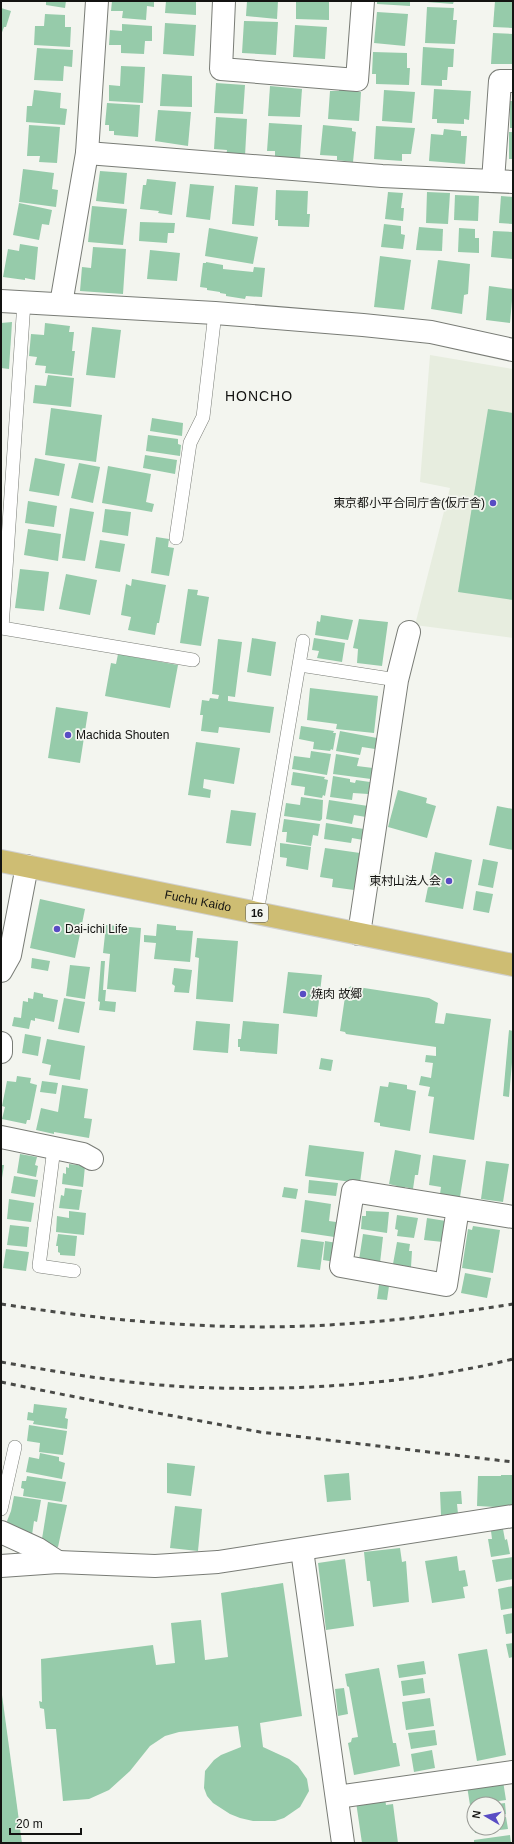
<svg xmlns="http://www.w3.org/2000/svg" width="514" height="1844" viewBox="0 0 514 1844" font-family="Arial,'Noto Sans JP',sans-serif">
<rect width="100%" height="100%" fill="#f3f5ef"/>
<!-- built -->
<polygon fill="#e7eddf" points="430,355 513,369 513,638 415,625 450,488 420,482"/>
<!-- building -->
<g fill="#96cbaa">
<polygon points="46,1 66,1 65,8 46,5"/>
<polygon points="112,1 154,1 154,7 147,6 146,20 122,18 123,11 111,11"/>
<polygon points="166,1 196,1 196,15 165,13"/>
<polygon points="247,1 278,1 277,19 246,16"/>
<polygon points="296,1 329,1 329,20 296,19"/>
<polygon points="377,1 410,1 410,6 377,4"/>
<polygon points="427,1 454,1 453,4 427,2"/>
<polygon points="495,1 513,1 513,28 493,27"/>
<polygon points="427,7 454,8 453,20 457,20 455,44 425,43"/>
<polygon points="1,8 11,11 6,27 4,27 1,35"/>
<polygon points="377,12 408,14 405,46 374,43"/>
<polygon points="45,14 65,15 65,27 71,27 70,47 34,45 35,26 44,26"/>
<polygon points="244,21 278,22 276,55 242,53"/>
<polygon points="165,23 196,25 194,56 163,54"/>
<polygon points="122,24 152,26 152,41 145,41 144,54 121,53 121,45 109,45 110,30 122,31"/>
<polygon points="295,25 327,27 325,59 293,57"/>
<polygon points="493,33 513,34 513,64 491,64"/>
<polygon points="423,47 454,49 453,67 448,67 447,80 442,80 442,86 421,85"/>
<polygon points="37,48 73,50 72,67 64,66 63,81 34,80"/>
<polygon points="373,52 407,53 407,68 410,68 409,85 376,84 376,74 372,74"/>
<polygon points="121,66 145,67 143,103 109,101 109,85 120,86"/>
<polygon points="162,74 192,76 192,107 160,106"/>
<polygon points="216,83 245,85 243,114 214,113"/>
<polygon points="270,86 302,89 300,117 268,116"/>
<polygon points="339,88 361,92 359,121 328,119 330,91 339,91"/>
<polygon points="434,89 471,91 469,120 464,119 464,124 437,123 437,119 432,119"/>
<polygon points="34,90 61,93 60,108 67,109 65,125 26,122 27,106 32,106"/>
<polygon points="384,90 415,92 412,123 382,121"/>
<rect x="510" y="101" width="3" height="27"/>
<polygon points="107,103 140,105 138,137 114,135 114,131 109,131 109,125 105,125"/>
<polygon points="158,110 191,112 188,146 155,141"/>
<polygon points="216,117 247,119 245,156 226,156 227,150 214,149"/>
<polygon points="269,123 302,125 300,159 275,158 275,151 267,151"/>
<polygon points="29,125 60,127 57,163 39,162 40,156 27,156"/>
<polygon points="323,125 352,128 352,131 356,132 353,162 337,160 337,156 320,155"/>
<polygon points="376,126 415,128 411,154 402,154 402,161 374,159"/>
<polygon points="444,129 461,131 461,136 467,136 465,164 429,161 431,134 443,135"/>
<rect x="509" y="132" width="4" height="27"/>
<polygon points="23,169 54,173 52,189 58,190 56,207 19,202"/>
<polygon points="100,171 127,173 124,204 96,201"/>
<polygon points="147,179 176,182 172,215 158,213 159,211 140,209 143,185 146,185"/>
<polygon points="190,184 214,186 210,220 186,217"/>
<polygon points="235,185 258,187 254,226 232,224"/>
<polygon points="276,190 308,191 307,214 310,214 309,227 278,226 278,220 275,220"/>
<polygon points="388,192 403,193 401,208 404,208 403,221 385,219"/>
<polygon points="427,192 450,193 448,224 426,223"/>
<polygon points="455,195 479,196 478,221 454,220"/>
<polygon points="501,196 513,197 513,224 499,223"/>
<polygon points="19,203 52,210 49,225 42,224 39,240 13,235"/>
<polygon points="92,206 127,209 123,245 88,242"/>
<polygon points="140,222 175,223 174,233 168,233 167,243 139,241"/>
<polygon points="384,224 401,226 401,234 405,235 403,249 381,247"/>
<polygon points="419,227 443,229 442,251 416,250"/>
<polygon points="209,228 258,237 253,264 205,256"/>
<polygon points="459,228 475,229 475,238 479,238 479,253 458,252"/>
<polygon points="493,231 513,232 512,259 491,257"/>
<polygon points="20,244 38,247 35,280 25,278 25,280 3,277 8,249 19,251"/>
<polygon points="93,247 126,249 123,294 80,291 82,267 91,268"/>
<polygon points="150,250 180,253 177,281 147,279"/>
<polygon points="380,256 411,260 404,310 374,307"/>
<polygon points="438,260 470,264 468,294 464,295 462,314 431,309"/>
<polygon points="206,262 223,265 223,269 253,272 254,267 265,268 262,297 246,296 245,299 226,296 226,294 220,293 220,292 207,290 207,288 200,287 203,263 206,263"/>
<polygon points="489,286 513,289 510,323 486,320"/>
<polygon points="12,322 9,369 1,368 1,323"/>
<polygon points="45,323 70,326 69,332 74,332 72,351 75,351 72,376 45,373 46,366 35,365 37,357 29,356 31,334 44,335"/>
<polygon points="92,327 121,330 115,378 86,375"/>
<polygon points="48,375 74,378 71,407 33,403 35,385 46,386"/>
<polygon points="51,408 102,415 96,462 45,455"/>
<polygon points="488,409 513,413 513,600 458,592"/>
<polygon points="152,418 183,423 182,436 150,431"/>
<polygon points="148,435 178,439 178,444 181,445 180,456 146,451"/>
<polygon points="145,455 177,460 175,474 143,468"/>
<polygon points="35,458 65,464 59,496 29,491"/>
<polygon points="79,463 100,467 93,503 71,498"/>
<polygon points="108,466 151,474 146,502 154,504 152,512 102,503"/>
<polygon points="28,501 57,506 54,527 25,523"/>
<polygon points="70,508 94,512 85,561 62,558"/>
<polygon points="105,509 131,512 128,536 102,532"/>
<polygon points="28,529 61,534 58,561 24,555"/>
<polygon points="156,537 169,539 168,547 174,548 169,576 151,573"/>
<polygon points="100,540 125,544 120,572 95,568"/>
<polygon points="20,569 49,572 44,611 15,608"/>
<polygon points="66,574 97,580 90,615 59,609"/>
<polygon points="132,579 166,585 159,623 157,623 155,635 128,630 131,617 121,615 126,584 131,586"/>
<polygon points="188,589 198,590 197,595 209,597 201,646 180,643"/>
<polygon points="321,615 353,620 348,640 315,635 317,621 320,622"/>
<polygon points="359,619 388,622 382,666 357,663 358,649 353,648"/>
<polygon points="252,638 276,642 271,676 247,672"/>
<polygon points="314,638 345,643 342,662 317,658 319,651 312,650"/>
<polygon points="218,639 242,642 235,697 228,696 228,701 274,707 270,733 219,727 218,733 201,731 203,715 200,715 202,700 209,701 210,698 218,699 219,695 212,694"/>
<polygon points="118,654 178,665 170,708 105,696 111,663 116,664"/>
<polygon points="310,688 378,696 374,733 336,729 337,724 307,720"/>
<polygon points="56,707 88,712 80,763 48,758"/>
<polygon points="301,726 334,731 333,733 336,733 333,750 331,749 330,751 313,749 314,742 299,739"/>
<polygon points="340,731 377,738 375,749 362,747 360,755 336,751"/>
<polygon points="196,742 240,748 234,784 204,779 203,788 211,790 210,798 188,795"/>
<polygon points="311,751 331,754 327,775 292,769 294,756 310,758"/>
<polygon points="336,754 359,758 357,766 373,768 371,779 333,774"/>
<polygon points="293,772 325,777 324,779 328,780 325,796 323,795 322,798 304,795 305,787 291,785"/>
<polygon points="333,776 350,779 350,782 355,783 356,780 370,782 368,794 353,793 352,800 330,797"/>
<polygon points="398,790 427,798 426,803 436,806 427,838 388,827"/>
<polygon points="301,797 323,800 322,819 320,821 284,816 286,803 300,805"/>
<polygon points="329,800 368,806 366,817 354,815 352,824 326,819"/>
<polygon points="497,806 513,809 513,850 489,845"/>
<polygon points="231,810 256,813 251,846 226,843"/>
<polygon points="284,819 320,824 318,836 313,835 311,846 286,842 287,832 282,832"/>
<polygon points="326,823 364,829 363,840 352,838 351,843 324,839"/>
<polygon points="280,843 311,847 308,870 286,866 287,858 280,857"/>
<polygon points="325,848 360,853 354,890 332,887 333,879 320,877"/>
<polygon points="435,852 472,860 463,909 425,902"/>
<polygon points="483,859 498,862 493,888 478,885"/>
<polygon points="476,891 493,894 489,913 473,910"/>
<polygon points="40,899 85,909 75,958 30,948"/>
<polygon points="157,924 176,926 176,930 193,931 190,962 154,959 156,943 144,942 144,935 156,936"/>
<polygon points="106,925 141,928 136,992 107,989 110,954 103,953"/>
<polygon points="197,938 238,941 233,1002 196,999 199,958 195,957"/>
<polygon points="32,958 50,961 48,971 31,968"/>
<polygon points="101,961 105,961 103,990 106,990 105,1001 116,1002 115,1012 99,1010 100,1002 98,1001"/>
<polygon points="70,965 90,967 85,999 66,996"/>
<polygon points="174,968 192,970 189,993 174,992 175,986 172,984"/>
<polygon points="288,972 322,975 317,1017 283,1013"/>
<polygon points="351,986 429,998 438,1003 435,1023 444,1024 446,1013 491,1019 474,1140 429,1133 434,1097 428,1096 430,1087 419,1085 421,1076 431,1078 433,1063 425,1062 426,1055 436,1056 436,1047 346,1034 345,1032 340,1031 346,990"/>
<polygon points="34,992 43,994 43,997 58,1000 54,1022 35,1018 35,1021 31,1020 29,1029 12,1026 14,1017 21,1018 23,1001 28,1002 28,998 33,999"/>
<polygon points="64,998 85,1002 79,1033 58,1029"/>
<polygon points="196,1021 230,1024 228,1053 193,1050"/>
<polygon points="243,1021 279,1024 277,1054 240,1051 240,1047 238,1047 238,1039 241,1039"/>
<polygon points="509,1030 513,1031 513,1051 509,1097 503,1096"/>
<polygon points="25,1034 41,1037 38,1056 22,1053"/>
<polygon points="47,1039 85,1046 80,1080 49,1075 51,1065 42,1063"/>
<polygon points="321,1058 333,1060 331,1071 319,1069"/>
<polygon points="17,1076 31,1078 30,1083 37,1085 30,1120 27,1120 26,1124 2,1119 5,1107 2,1106 7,1081 16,1082"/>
<polygon points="42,1081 58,1083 56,1094 40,1092"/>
<polygon points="389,1082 407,1085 407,1089 416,1091 410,1131 380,1126 380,1123 374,1122 380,1086 388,1087"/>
<polygon points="62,1085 88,1089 84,1118 92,1119 89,1138 54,1132 54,1134 36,1130 41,1108 58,1112"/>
<polygon points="309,1145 364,1152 360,1183 305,1176"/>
<polygon points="395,1150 421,1155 418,1175 415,1175 413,1189 405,1187 404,1192 396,1190 397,1186 389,1184"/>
<polygon points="20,1154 37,1157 35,1165 38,1166 36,1177 17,1173"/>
<polygon points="433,1155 466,1160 460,1197 440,1194 441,1187 429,1185"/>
<polygon points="486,1161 509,1164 503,1202 481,1199"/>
<polygon points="69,1164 85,1166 83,1187 62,1184 63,1173 66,1174 66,1167 69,1168"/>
<polygon points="1,1165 4,1165 2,1178 1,1178"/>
<polygon points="14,1176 38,1180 35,1197 11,1193"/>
<polygon points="309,1180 338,1183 336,1196 308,1193"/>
<polygon points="284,1187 298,1189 296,1199 282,1197"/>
<polygon points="65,1188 82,1190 79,1210 59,1208 61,1195 64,1196"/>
<polygon points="9,1199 34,1203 31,1222 7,1219"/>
<polygon points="305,1200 331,1204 329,1221 343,1223 341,1238 301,1232"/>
<polygon points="69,1211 86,1213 84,1235 56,1232 57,1216 69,1218"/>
<polygon points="366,1211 389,1212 387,1233 361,1229 362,1216 366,1216"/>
<polygon points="397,1215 418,1218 414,1238 397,1236 398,1230 395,1229"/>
<polygon points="427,1218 446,1221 443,1242 424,1240"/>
<polygon points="10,1225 29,1227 27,1247 7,1245"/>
<polygon points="473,1226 500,1230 493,1273 462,1268 468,1229 472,1230"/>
<polygon points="58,1234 77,1236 75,1256 60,1255 60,1253 58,1252 58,1246 56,1246"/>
<polygon points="363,1234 383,1237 380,1263 359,1260"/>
<polygon points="301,1239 324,1242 320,1270 297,1267"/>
<polygon points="325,1241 337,1243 335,1262 323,1260"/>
<polygon points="397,1242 410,1244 409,1251 412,1251 411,1267 393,1264"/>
<polygon points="6,1249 29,1252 26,1271 3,1268"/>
<polygon points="465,1273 491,1278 487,1298 461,1293"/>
<polygon points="379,1285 389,1286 387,1300 377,1299"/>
<polygon points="34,1404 67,1408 65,1418 68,1419 67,1429 33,1424 34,1421 27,1420 28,1412 33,1413"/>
<polygon points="29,1425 67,1431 63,1455 39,1452 40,1443 27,1441"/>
<polygon points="40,1453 59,1457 59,1461 65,1463 62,1479 26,1472 29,1457 39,1459"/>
<polygon points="167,1463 195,1466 191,1496 167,1493"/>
<polygon points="349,1473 351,1500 327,1502 324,1475"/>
<polygon points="501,1475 513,1475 513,1508 477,1506 478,1476 501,1476"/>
<polygon points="27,1476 66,1482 62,1502 23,1496 24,1489 21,1488 22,1481 26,1481"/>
<polygon points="461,1491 462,1504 457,1504 458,1514 441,1515 440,1492"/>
<polygon points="14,1496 41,1500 37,1522 34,1521 32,1535 11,1529 7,1521 11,1511"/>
<polygon points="48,1502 67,1505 58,1547 41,1545"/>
<polygon points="175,1506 202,1509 198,1551 170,1548"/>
<polygon points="503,1529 505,1540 507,1539 510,1554 491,1557 488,1539 492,1539 491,1531"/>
<polygon points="400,1548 402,1562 406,1561 409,1602 373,1607 370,1581 367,1581 364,1552"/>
<polygon points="457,1556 459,1571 465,1570 468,1586 463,1587 465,1598 432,1603 425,1561"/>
<polygon points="513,1557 513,1579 496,1582 492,1560"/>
<polygon points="345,1559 354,1626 326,1630 318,1563"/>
<polygon points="283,1583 302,1716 260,1723 263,1747 289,1759 298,1766 307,1779 309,1791 300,1807 284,1818 275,1821 253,1821 240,1818 230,1814 213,1803 207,1796 204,1788 205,1771 214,1760 221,1755 241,1747 238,1726 179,1732 165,1736 150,1746 130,1771 109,1790 89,1799 63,1801 56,1729 46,1729 44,1709 40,1708 39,1701 42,1702 41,1659 153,1645 156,1665 175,1663 171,1623 201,1620 205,1660 228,1657 221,1593"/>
<polygon points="513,1586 513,1608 501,1610 498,1589"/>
<polygon points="513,1613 513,1633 506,1634 503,1615"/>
<polygon points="513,1643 513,1657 509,1658 506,1644"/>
<polygon points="487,1649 506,1755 477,1761 458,1654"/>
<polygon points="424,1661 426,1674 399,1678 397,1665"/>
<polygon points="379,1668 393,1743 396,1743 400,1766 354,1775 348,1743 351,1742 352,1738 358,1737 349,1687 347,1686 345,1674"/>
<polygon points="423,1678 425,1693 403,1696 401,1681"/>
<polygon points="344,1688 348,1714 338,1716 335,1689"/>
<polygon points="1,1695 2,1695 22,1843 1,1843"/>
<polygon points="430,1698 434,1726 406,1730 402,1702"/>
<polygon points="435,1730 437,1745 411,1749 408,1733"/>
<polygon points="432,1750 435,1768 414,1772 411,1754"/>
<polygon points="503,1781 506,1800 470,1805 467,1786"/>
<polygon points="385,1798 386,1805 393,1804 398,1843 362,1843 356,1802"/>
<polygon points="505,1803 506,1814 498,1815 498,1804"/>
<polygon points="506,1817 508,1829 475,1833 474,1828 498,1828 498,1818"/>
<polygon points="510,1835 511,1843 474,1843 474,1840"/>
</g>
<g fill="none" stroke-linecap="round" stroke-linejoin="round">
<!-- service casing -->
<g stroke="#797c76" stroke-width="14">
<g id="service">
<polyline points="24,302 2,628 193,660"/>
<polyline points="176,538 190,443 203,417 215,313"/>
<polyline points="300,665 397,680"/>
<polyline points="257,913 303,641"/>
<polyline points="54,1148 39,1266 74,1271"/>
<polyline points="1,1509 15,1447"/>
</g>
</g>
<!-- minor casing -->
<g stroke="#797c76" stroke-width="24">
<g id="minor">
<polyline points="224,1 221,69 357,80 363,1"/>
<polyline points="87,153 382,176 513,182"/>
<polyline points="493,181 500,81 513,81"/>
<polyline points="61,304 87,153 97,1"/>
<polyline points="359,934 397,680 409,632"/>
<polyline points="1,971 10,955 27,866"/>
<polyline points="1,1043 1,1052"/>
<polyline points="1,1137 83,1154 92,1159"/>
<polyline points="458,1208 446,1285 341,1266 353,1191 513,1217"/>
<polyline points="1,1532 38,1549 58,1562"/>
<polyline points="302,1550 343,1843"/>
<polyline points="1,1566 58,1562 155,1566 218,1562 513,1516"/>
<polyline points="337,1797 513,1772"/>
</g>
</g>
<!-- tertiary casing -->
<g stroke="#797c76" stroke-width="24">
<polyline id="tertiary" points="1,301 215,313 363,325 431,332 513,350"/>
</g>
<!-- primary casing -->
<g stroke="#d0d0cf" stroke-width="24">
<g id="primary">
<path id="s1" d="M1,861l512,104"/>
</g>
</g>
<!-- service -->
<use href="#service" stroke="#fff" stroke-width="13"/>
<!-- minor -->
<use href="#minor" stroke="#fff" stroke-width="22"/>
<!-- tertiary -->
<use href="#tertiary" stroke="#fff" stroke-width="22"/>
<!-- primary -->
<use href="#primary" stroke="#cebd73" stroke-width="22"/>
<!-- rail -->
<g stroke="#494a47" stroke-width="3" stroke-dasharray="5 5" stroke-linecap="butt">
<path d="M1,1304c102,16 205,26 307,22 69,-3 137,-11 205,-22"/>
<path d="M1,1362c63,11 126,22 189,25 104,5 222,-3 323,-28"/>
<polyline points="1,1382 125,1407 260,1432 513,1462"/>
</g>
</g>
<!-- markers -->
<g fill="#584cc4" stroke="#f3f5ef" stroke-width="1.5">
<circle cx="493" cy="503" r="4"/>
<circle cx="68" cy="735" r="4"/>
<circle cx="449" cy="881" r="4"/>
<circle cx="57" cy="929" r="4"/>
<circle cx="303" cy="994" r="4"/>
</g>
<g text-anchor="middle" stroke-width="3.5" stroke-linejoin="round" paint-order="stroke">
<!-- shield labels -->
<rect fill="#f3f5ef" stroke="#565754" stroke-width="1" x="246" y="904" width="22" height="18" rx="3"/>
<g font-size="11" font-weight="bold" fill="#131311">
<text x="257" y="917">16</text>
</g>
<!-- poi labels -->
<g font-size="12" fill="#131311" stroke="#f3f5ef" text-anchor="start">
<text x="485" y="507" text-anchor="end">東京都小平合同庁舎(仮庁舎)</text>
<text x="76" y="739">Machida Shouten</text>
<text x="441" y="885" text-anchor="end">東村山法人会</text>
<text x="65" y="933">Dai-ichi Life</text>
<text x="311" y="998">焼肉 故郷</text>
</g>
<!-- street labels -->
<g font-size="12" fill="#131311" stroke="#f3f5ef">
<text dy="4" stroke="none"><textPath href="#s1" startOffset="201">Fuchu Kaido</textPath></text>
</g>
<!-- quarter labels -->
<g font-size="14" letter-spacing="1" fill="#131311" stroke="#f3f5ef">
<text x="259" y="401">HONCHO</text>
</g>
</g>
<!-- border -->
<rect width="514" height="1844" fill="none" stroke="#131311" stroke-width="4"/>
<!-- north arrow -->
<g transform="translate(486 1816) rotate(279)"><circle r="19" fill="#f3f5ef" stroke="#999b96"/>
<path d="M0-3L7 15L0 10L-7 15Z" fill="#584cc4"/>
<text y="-6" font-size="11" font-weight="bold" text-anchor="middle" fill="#131311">N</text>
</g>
<!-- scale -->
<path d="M10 1828v6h71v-6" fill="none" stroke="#131311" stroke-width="2"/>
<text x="16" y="1828" font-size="12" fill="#131311" stroke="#f3f5ef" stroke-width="3" paint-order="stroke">20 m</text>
</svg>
